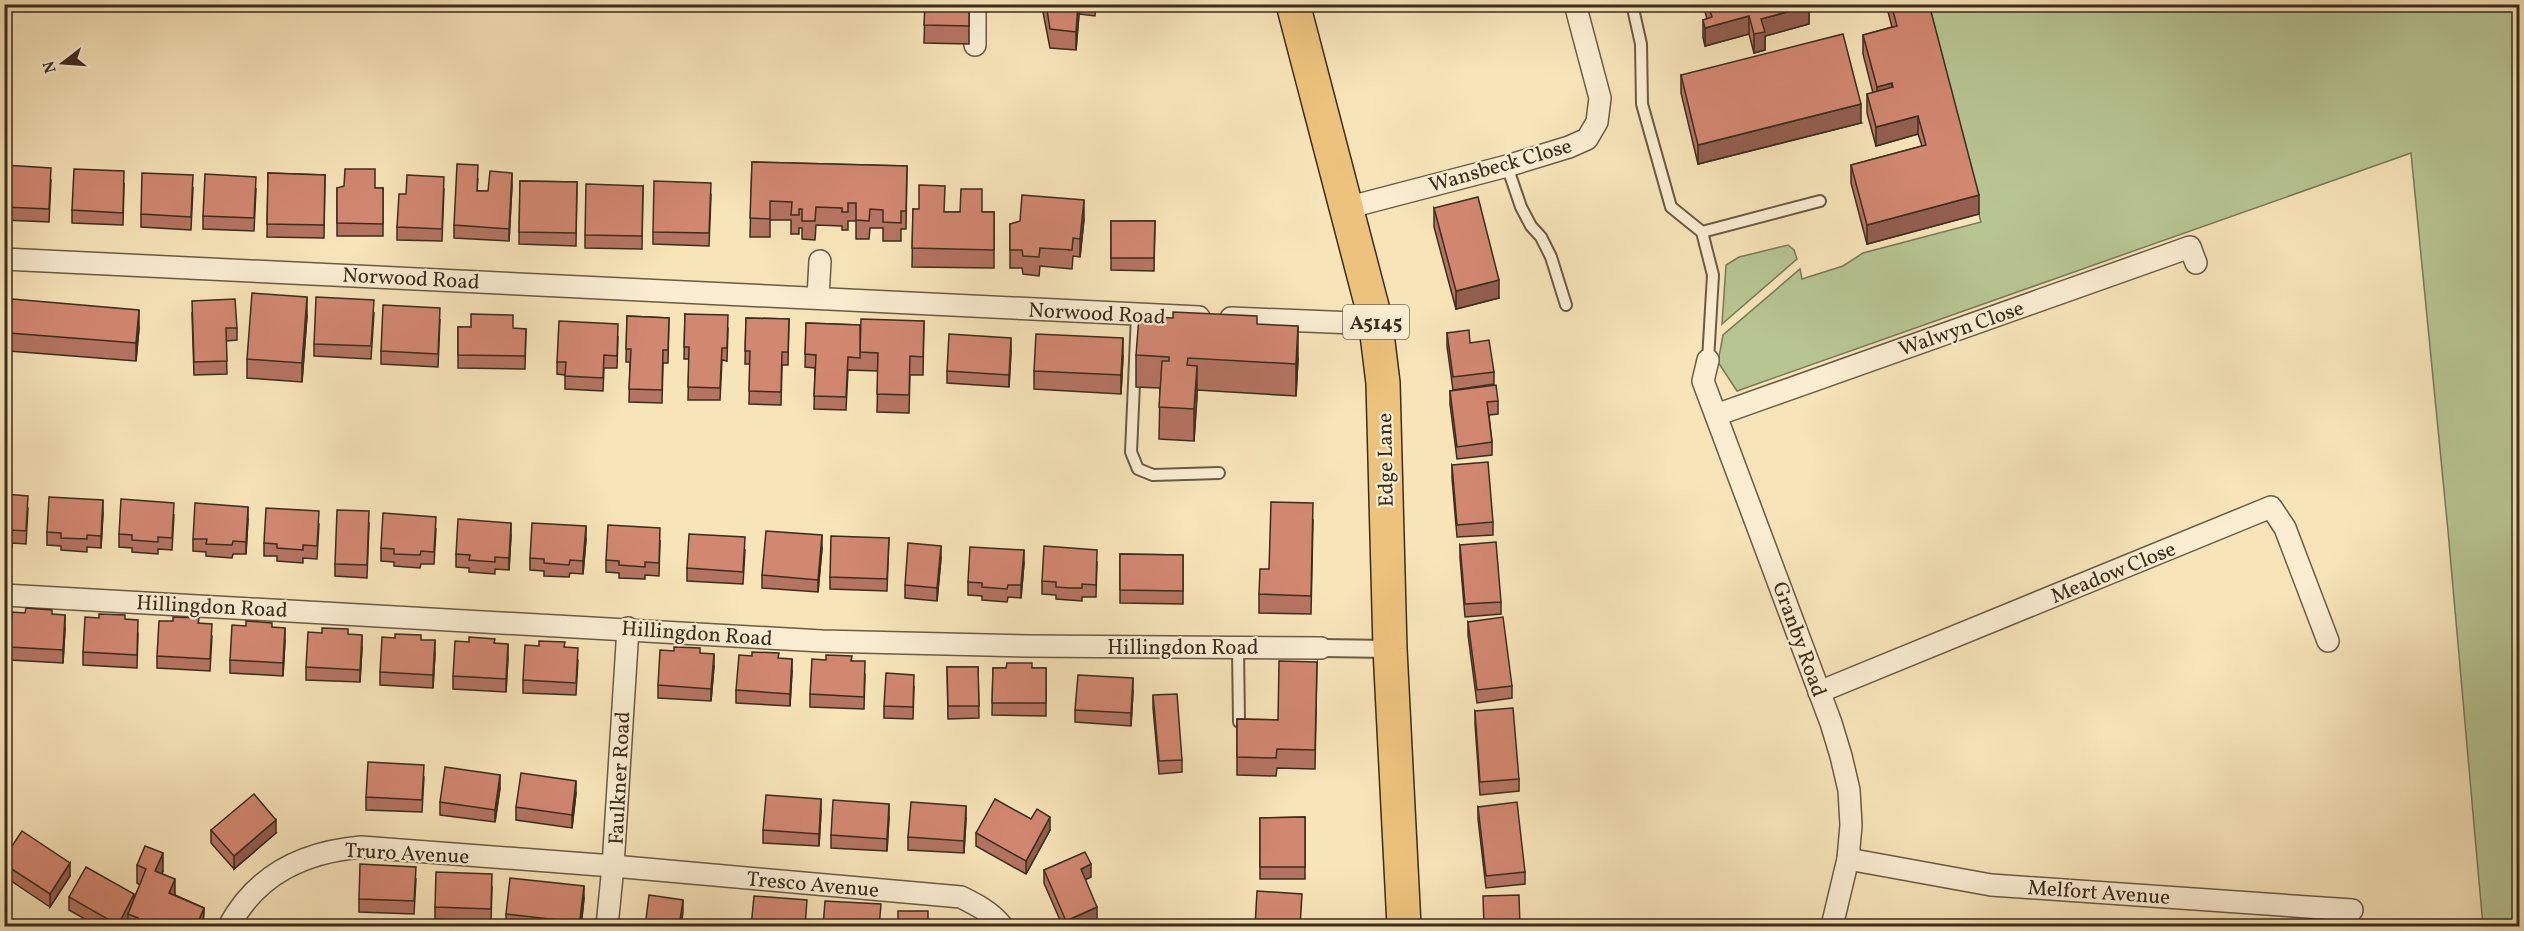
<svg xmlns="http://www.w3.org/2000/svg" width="2524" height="931" viewBox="0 0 2524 931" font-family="Vollkorn,serif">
<rect width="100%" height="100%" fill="#f7e4b9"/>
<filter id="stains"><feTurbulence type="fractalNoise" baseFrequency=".00333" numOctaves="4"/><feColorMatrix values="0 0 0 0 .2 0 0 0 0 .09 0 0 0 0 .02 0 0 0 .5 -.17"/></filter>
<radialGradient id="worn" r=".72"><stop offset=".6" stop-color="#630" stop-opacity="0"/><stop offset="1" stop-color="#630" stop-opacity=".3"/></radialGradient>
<!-- green -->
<g fill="#b7c593" stroke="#797958" stroke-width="1.5">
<polygon points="1924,5 2519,5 2519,926 2483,926 2448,531 2411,153 1737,391 1718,362 1723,335 1800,269 1802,279 1843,266 1863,253 1981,222"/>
<polygon points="1788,245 1794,250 1797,259 1722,324 1726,265 1739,257"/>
</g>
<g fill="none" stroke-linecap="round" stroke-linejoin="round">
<!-- service casing -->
<g stroke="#6a5b44" stroke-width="14">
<g id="service">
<polyline points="1632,4 1641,44 1642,104 1671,207 1702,232 1713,275 1708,360"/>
<polyline points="1507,166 1521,207 1531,226 1541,237 1551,257 1566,305"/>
<polyline points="1702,232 1820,201"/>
<polyline points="1137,315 1131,452 1138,469 1153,475 1219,473"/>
<polyline points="1238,648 1239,722"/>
</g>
</g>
<!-- pedestrian casing -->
<g stroke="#6a5b44" stroke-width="20">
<polyline id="pedestrian" points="1321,648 1390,649"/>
</g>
<!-- minor casing -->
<g stroke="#6a5b44" stroke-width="24">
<g id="minor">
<polyline points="975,45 975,4"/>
<polyline points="1346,208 1507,166 1569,147 1587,139 1597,122 1600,98 1575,4"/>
<polyline points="4,259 1199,317"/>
<polyline points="818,297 820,261"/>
<polyline points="1231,318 1354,323 1375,318"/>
<polyline points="1708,360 1703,381 1831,723 1841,756 1849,790 1851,825 1848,859 1832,926"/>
<polyline points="1716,415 2190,247 2196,263"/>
<polyline points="4,595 822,641 1028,646 1321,648"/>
<polyline points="1819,692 2271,507 2285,528 2328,641"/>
<polyline points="1848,859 1991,885 2352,910"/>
<path d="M229,926c28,-52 75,-74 132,-79l252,19 348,31c16,8 30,15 41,29"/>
<polyline points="607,926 613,866 628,628"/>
</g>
</g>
<!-- trunk casing -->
<g stroke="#3b2d1d" stroke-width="36">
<polyline id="trunk" points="1293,4 1375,318 1383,383 1390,649 1404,926"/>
</g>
<!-- service -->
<use href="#service" stroke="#faedd2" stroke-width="10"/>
<!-- pedestrian -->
<use href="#pedestrian" stroke="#faedd2" stroke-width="16"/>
<!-- minor -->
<use href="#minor" stroke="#faedd2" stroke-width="21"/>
<!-- trunk -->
<use href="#trunk" stroke="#ecc27c" stroke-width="33"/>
</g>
<!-- wall -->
<g fill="#b57461" stroke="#3b2d1d" stroke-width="1.5">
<polygon points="757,4 797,4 796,6"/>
<polygon points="820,4 871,4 871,9 820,7"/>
<polygon points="882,4 969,4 969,44 924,43 925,9 882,8"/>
<polygon points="1015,4 1096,4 1095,16 1079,14 1076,50 1050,48 1042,7"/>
<polygon points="1703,4 1809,4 1809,24 1765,36 1765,50 1754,53 1749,34 1705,46 1703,38 1703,20 1707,19"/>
<polygon points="1886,4 1929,4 1979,214 1867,244 1851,183 1851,165 1922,146 1918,134 1876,146 1867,113 1867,94 1873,93 1863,54 1863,35 1892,27"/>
<polygon points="1681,75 1861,123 1698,164 1681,93"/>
<polygon points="752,162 907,166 906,229 901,229 901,241 883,241 883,228 870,228 869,239 856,239 856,221 848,221 848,230 842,230 842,226 816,225 815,240 802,239 802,228 799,228 799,234 791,234 791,220 770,220 770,237 750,237"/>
<polygon points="4,165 51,180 49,222 4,220"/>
<polygon points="268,173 325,175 324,238 267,237"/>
<polygon points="478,178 477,191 488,191 512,185 509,241 454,238 454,225"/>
<polygon points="520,181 577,182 576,246 519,244"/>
<polygon points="124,184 123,225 72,223 72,210"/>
<polygon points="643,186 642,249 585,248 585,235"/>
<polygon points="193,188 191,230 141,227 141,214"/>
<rect x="337" y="188" width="46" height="48"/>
<polygon points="256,189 254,231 203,229 203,216"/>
<polygon points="444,189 442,241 397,240 397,227 406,194"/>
<polygon points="711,195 709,246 653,244 653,232"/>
<polygon points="1434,208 1499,298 1456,309 1434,227"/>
<polygon points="913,209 945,212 994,212 994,268 912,267"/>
<polygon points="1084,219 1080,257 1073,256 1072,269 1040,266 1039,276 1023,274 1022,268 1010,268 1010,224"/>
<polygon points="1111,221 1155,221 1154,271 1111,270"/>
<polygon points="192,313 237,328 237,340 226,341 227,374 194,375"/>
<polygon points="374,313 371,359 314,356 314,344"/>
<polygon points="685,314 728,328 727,361 722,360 720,400 688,400 689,359 684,359"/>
<polygon points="307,316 302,382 247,378 247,359"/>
<polygon points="627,316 669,318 668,363 663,363 662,403 629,402 630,362 626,362"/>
<polygon points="746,318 789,319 788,365 782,365 781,405 749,404 750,364 745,364"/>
<polygon points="440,320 438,367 381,364 381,351"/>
<polygon points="924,321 923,375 910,375 909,413 877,412 878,371 848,370 846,410 814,409 815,368 805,367 806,323 860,325"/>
<polygon points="1257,324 1298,358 1296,396 1197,390 1194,441 1159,439 1160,388 1136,387 1136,355"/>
<polygon points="458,327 526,329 525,369 458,368"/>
<polygon points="139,328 136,361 9,351 9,333"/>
<polygon points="1447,333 1470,343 1494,372 1494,384 1453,390 1447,346"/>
<polygon points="618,337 617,368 604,368 603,391 565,389 565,375 557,374 557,362"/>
<polygon points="1011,351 1009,387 947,383 947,371"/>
<polygon points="1123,356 1121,394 1034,389 1034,371"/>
<polygon points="1450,391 1498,401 1498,414 1489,415 1492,442 1492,455 1457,459 1450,404"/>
<polygon points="1452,465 1493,522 1493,535 1457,537 1452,478"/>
<polygon points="4,494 28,508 26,544 12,543 12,547 4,547"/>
<polygon points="103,513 101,548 87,547 87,552 61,550 61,546 47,545 47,532"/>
<polygon points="174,515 172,550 158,549 158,554 132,552 132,548 119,547 119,534"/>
<polygon points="248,519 246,554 233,554 232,558 206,556 206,552 193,551 193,539"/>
<polygon points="1313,521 1311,614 1259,613 1259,594 1269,569"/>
<polygon points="319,524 317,559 303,558 303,563 277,561 277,556 264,556 264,543"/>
<polygon points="369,524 367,578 335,576 335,564"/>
<polygon points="436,529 434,564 421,564 420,568 394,566 394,562 381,561 381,548"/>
<polygon points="511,535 509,570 495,569 495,574 469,572 469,568 456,567 456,554"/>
<polygon points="889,538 887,591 830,589 830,577"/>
<polygon points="586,539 583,574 570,573 569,577 544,576 544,571 530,570 530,558"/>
<polygon points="660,541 659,576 645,575 645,579 619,578 619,573 606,572 606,560"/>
<polygon points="1460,545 1501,602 1501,614 1465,617 1460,558"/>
<polygon points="822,548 818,592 762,588 762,575"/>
<polygon points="745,550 743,584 687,581 687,568"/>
<polygon points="1120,554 1183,555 1183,604 1120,603"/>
<polygon points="941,558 937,601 905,598 905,585"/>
<polygon points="1097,562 1096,597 1082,597 1082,601 1056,599 1056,595 1042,594 1042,581"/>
<polygon points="1024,563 1021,598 1008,597 1007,602 982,600 982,596 968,595 968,582"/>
<polygon points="52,614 65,628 63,663 10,660 10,647"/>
<polygon points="125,619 138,633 137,668 83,665 83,652"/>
<polygon points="1468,622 1512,686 1512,698 1477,703 1468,635"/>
<polygon points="199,623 212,636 210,671 157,668 157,656"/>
<polygon points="272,627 285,640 283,676 230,673 230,660"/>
<polygon points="348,634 362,647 360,682 306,680 306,667"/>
<polygon points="395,638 421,640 435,653 433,688 380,685 380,672"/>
<polygon points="495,643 508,657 506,692 453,689 453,676"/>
<polygon points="565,647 578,660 576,695 523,693 523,680"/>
<polygon points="700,653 714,666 711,701 658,698 658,685"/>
<polygon points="852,661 865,674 864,709 810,707 810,694"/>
<polygon points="1317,662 1315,769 1277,768 1276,776 1237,775 1237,719 1278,720"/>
<polygon points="947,667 978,667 979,718 948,719"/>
<polygon points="993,668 1046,668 1046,716 992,715"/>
<polygon points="792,671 790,706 736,703 736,690"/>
<polygon points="914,687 913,719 884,718 884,706"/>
<polygon points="1133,691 1131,726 1075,722 1075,710"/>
<polygon points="1153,695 1182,760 1182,772 1159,774 1153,708"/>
<polygon points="1475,711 1519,779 1519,791 1480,795 1475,724"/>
<polygon points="424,777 422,812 366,810 366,797"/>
<polygon points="500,788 495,822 440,815 440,802"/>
<polygon points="576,793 572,828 516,820 516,807"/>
<polygon points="1478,807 1525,872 1525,884 1486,888 1478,819"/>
<polygon points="821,811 819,846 763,843 763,830"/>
<polygon points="889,817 887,851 831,848 831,835"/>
<polygon points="1305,817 1305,879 1260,879 1260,818"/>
<polygon points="966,818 964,853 908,850 908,837"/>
<polygon points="1031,819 1050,830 1026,874 976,846 976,833"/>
<polygon points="211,830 276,833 234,869 211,843"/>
<polygon points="4,858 70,876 50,907 4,876"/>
<polygon points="137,865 163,871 162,873 175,895 204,908 203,927 128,927 128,920 124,927 99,927 69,910 69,897 134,898 140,885 137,883"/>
<polygon points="1044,870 1091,877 1085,879 1097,920 1082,927 1063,927 1044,883"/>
<polygon points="416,879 414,914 359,912 359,899"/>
<polygon points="492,887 491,922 435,919 435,907"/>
<polygon points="584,898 581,927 506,927 506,914"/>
</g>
<!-- shaded-wall -->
<g fill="#935e4f" stroke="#3b2d1d" stroke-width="1.5">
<polygon points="1078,4 1079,4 1079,14 1076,50 1076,32"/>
<polygon points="1809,6 1809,24 1765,36 1765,50 1754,53 1754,34 1761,19"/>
<polygon points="1749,16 1749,34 1705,46 1705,28"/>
<polygon points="1892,83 1892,101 1877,105 1877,87"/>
<polygon points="1861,104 1861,123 1698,164 1698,145"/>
<polygon points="1918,116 1918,134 1876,146 1876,127"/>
<polygon points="512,173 512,185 509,241 509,229"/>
<polygon points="1979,195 1979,214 1867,244 1867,225"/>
<polygon points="1084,200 1084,219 1080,257 1080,239"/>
<polygon points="1499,280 1499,298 1456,309 1456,291"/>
<polygon points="307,297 307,316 302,382 302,363"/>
<polygon points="139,310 139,328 136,361 136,343"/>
<polygon points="1298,326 1298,358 1296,396 1296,364"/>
<polygon points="1011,338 1011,351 1009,387 1009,375"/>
<polygon points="1123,338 1123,356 1121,394 1121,375"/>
<polygon points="1197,366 1197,398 1194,441 1194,409"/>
<polygon points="103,500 103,513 101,548 101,536"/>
<polygon points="248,507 248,519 246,554 246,542"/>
<polygon points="511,523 511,535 509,570 509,558"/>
<polygon points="586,526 586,539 583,574 583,561"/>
<polygon points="822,535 822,548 818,592 818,580"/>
<polygon points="941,546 941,558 937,601 937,588"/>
<polygon points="1024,550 1024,563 1021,598 1021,585"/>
<polygon points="65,615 65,628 63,663 63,650"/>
<polygon points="285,628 285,640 283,676 283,663"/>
<polygon points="362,635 362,647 360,682 360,670"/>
<polygon points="435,640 435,653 433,688 433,675"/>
<polygon points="508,644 508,657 506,692 506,679"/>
<polygon points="714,654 714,666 711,701 711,689"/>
<polygon points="792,659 792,671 790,706 790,694"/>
<polygon points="1133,678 1133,691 1131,726 1131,713"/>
<polygon points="500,775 500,788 495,822 495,810"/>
<polygon points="576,781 576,793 572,828 572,815"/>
<polygon points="821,799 821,811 819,846 819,834"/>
<polygon points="889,804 889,817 887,851 887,839"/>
<polygon points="966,806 966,818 964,853 964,841"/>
<polygon points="1050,817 1050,830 1026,874 1026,861"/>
<polygon points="276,820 276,833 234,869 234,856"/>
<polygon points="6,824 6,836 4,838 4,826"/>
<polygon points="163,853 163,871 155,889 155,871"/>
<polygon points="70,863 70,876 50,907 50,894"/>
<polygon points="1091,864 1091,877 1081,882 1081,869"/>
<polygon points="175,879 175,897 169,893"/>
<polygon points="584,886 584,898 581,927 579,927"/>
<polygon points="134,894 134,907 128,914 128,920 124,927 118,927 118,925"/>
<polygon points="683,900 683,912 681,927 679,927"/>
<polygon points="1097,907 1097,920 1082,927 1066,927 1066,921"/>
<polygon points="204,908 203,927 196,927"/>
</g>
<!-- building -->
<g fill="#d28771" stroke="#3b2d1d" stroke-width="1.5">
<polygon points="925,4 969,4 969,26 924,25"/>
<polygon points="1046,4 1078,4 1076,32 1050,29"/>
<polygon points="1708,4 1809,4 1809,6 1761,19 1765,32 1754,34 1749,16 1705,28 1703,20 1712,17"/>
<polygon points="1891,4 1929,4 1979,195 1867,225 1851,165 1926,145 1918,116 1876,127 1867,94 1893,87 1892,83 1877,87 1863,35 1897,26"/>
<polygon points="1843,34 1861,104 1698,145 1681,75"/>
<polygon points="752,162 907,166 906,211 901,211 901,223 883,222 883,210 870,209 869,221 856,220 856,203 848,203 848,212 842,212 842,208 816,207 815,221 802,221 802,209 799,209 799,215 791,215 792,202 770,201 770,219 750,218"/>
<polygon points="457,164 478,165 477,191 488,191 490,171 512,173 509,229 454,225"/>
<polygon points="4,165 51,168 49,209 4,207"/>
<polygon points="74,169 124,171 123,213 72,210"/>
<polygon points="345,169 375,169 375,188 383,188 383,224 337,223 337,188 344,186"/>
<polygon points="142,173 193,175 191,217 141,214"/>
<polygon points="268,173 325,175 324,225 267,224"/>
<polygon points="205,174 256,177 254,218 203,216"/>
<polygon points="407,175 444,177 442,229 397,227 399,194 406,194"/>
<polygon points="520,181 577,182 576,233 519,232"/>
<polygon points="654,181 711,183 709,233 653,232"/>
<polygon points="586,184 643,186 642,236 585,235"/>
<polygon points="919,185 945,186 944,212 960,212 961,189 982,189 982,212 994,212 994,250 912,248 913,209 919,209"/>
<polygon points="1022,195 1084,200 1080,239 1073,238 1072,250 1040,248 1039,257 1023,256 1022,250 1010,250 1010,224 1020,221"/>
<polygon points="1478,197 1499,280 1456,291 1434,208"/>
<polygon points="1111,221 1155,221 1154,258 1111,258"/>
<polygon points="252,293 307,297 302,363 247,359"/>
<polygon points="316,297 374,300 371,346 314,344"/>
<polygon points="12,299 139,310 136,343 9,333"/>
<polygon points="235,299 237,328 226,328 227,361 194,362 192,301"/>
<polygon points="383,305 440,308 438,354 381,351"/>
<polygon points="1173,312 1257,316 1257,324 1298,326 1296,364 1188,358 1187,365 1197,366 1194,409 1159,407 1162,361 1169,361 1169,357 1136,355 1139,316 1173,318"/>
<polygon points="471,314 513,315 513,328 526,329 525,356 458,355 458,327 471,327"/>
<polygon points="685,314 728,315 727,348 722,348 720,388 688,387 689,347 684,347"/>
<polygon points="627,316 669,318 668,350 663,350 662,390 629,389 631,349 626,349"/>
<polygon points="746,318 789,319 788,352 782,352 781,392 749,391 750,351 745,351"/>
<polygon points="861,319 924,321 923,357 910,356 909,395 877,394 878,353 860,352"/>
<polygon points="559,321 618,324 617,356 604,355 603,378 565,376 566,362 557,362"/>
<polygon points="806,323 860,325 860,358 848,357 846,397 814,396 816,355 805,354"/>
<polygon points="1469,330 1470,343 1489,340 1494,372 1453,377 1447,333"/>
<polygon points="949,334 1011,338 1009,375 947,371"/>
<polygon points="1036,334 1123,338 1121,375 1034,371"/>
<polygon points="1496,385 1498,401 1487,402 1492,442 1457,447 1450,391"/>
<polygon points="1488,462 1493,522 1457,525 1452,465"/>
<polygon points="4,494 28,496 26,531 12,530 12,535 4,534"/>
<polygon points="49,497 103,500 101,536 87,535 87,539 61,538 61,533 47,532"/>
<polygon points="121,499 174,503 172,538 158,537 158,542 132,540 132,535 119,534"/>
<polygon points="1271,502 1313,503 1311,596 1259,594 1260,569 1269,569"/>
<polygon points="195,503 248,507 246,542 233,541 232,545 206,544 207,539 193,539"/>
<polygon points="266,508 319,511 317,546 303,545 303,550 277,548 277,544 264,543"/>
<polygon points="337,510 369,511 367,565 335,564"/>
<polygon points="383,513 436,517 434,552 421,551 420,555 394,554 394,549 381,548"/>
<polygon points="458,519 511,523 509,558 495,557 495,562 469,560 470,555 456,554"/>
<polygon points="532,523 586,526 583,561 570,560 569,565 544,563 544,559 530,558"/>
<polygon points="608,525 660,528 659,563 645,562 645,567 619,565 619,561 606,560"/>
<polygon points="766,531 822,535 818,580 762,575"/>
<polygon points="689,534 745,537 743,572 687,568"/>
<polygon points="831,536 889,538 887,579 830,577"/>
<polygon points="1496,542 1501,602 1465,604 1460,545"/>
<polygon points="908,543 941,546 937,588 905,585"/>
<polygon points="1044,546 1097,550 1096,585 1082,584 1082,588 1070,588 1056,587 1056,582 1042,581"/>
<polygon points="970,547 1024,550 1021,585 1008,585 1007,589 982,587 982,583 968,582"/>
<polygon points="1120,554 1183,555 1183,591 1120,590"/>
<polygon points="26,608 52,610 52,614 65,615 63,650 10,647 12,612 25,613"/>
<polygon points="99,614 125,615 125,619 138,620 137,655 83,652 85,617 99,618"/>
<polygon points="173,617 199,618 198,623 212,624 210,659 157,656 159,621 173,621"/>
<polygon points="1503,617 1512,686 1477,690 1468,622"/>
<polygon points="246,621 272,623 272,627 285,628 283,663 230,660 232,625 246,626"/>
<polygon points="322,628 348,629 348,634 362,635 360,670 306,667 308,632 322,633"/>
<polygon points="395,634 421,635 421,640 435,640 433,675 380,672 382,637 395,638"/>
<polygon points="469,637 495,639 494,643 508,644 506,679 453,676 455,641 469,642"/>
<polygon points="539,641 565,642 564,647 578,648 576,683 523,680 525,645 539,646"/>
<polygon points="674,647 700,648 700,653 714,654 711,689 658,685 660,650 674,651"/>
<polygon points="752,652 779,653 778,658 792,659 790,694 736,690 739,655 752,656"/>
<polygon points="826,655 852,656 851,661 865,661 864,697 810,694 812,659 826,660"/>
<polygon points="1279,661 1317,662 1315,750 1277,749 1276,758 1237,757 1237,719 1278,720"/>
<polygon points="1007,663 1032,663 1032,668 1046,668 1046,703 992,703 993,668 1006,668"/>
<polygon points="947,667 978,667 979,706 948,706"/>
<polygon points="886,673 914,675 913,707 884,706"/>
<polygon points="1078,675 1133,678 1131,713 1075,710"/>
<polygon points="1177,694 1182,760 1159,761 1153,695"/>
<polygon points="1513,708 1519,779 1480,782 1475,711"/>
<polygon points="368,762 424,765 422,800 366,797"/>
<polygon points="445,767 500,775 495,810 440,802"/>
<polygon points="521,773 576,781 572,815 516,807"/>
<polygon points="254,794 276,820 234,856 211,830"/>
<polygon points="766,795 821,799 819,834 763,830"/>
<polygon points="995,799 1031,819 1037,809 1050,817 1026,861 976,833"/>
<polygon points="833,800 889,804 887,839 831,835"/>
<polygon points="911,802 966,806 964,841 908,837"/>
<polygon points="1517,802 1525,872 1486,876 1478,807"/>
<polygon points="1305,817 1305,867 1260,867 1260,818"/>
<polygon points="22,831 70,863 50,894 4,864 4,858"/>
<polygon points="145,846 163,853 155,871 175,879 169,893 204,908 196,927 134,927 138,918 128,914 146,869 137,865"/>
<polygon points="1085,852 1091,864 1081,869 1097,907 1066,921 1044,870"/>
<polygon points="360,864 416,867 414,901 359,899"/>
<polygon points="86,867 134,894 118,925 69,897"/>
<polygon points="436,872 492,874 491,909 435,907"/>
<polygon points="510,878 584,886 579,927 557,927 558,920 506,914"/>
<polygon points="1257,891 1302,894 1300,927 1255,927"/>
<polygon points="649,895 683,900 679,927 645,927"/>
<polygon points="1519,895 1520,927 1484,927 1483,896"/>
<polygon points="754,896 807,900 805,927 751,927"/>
<polygon points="825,901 881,904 879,927 823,927"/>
<rect x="898" y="911" width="30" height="16"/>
</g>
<g text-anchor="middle" stroke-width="4.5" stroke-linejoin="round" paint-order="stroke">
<!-- shield labels -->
<rect fill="#faedd2" stroke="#746753" stroke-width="1.5" x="1343" y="305" width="66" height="34" rx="4.5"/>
<g font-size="20" font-weight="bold" fill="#3b2d1d">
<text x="1376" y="329">A5145</text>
</g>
<!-- street labels -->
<g font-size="21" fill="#3b2d1d" stroke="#faedd2">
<text transform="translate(1500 165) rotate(-16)" y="7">Wansbeck Close</text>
<text transform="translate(411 278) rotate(3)" y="7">Norwood Road</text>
<text transform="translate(1097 313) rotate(3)" y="7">Norwood Road</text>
<text transform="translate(1961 328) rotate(-19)" y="7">Walwyn Close</text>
<text transform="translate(1385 460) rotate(-91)" y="7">Edge Lane</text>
<text transform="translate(2113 572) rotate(-22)" y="7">Meadow Close</text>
<text transform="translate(212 606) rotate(3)" y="7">Hillingdon Road</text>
<text transform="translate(697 633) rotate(4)" y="7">Hillingdon Road</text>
<text transform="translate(1800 639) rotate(70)" y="7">Granby Road</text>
<text x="1183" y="654">Hillingdon Road</text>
<text transform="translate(619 778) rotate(-87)" y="7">Faulkner Road</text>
<text transform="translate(407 853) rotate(3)" y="7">Truro Avenue</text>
<text transform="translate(813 884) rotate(5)" y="7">Tresco Avenue</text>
<text transform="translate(2099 892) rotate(4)" y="7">Melfort Avenue</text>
</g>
</g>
<!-- margin -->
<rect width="2524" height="931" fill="none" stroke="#f7e4b9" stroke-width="24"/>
<rect x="6" y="6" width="2512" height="919" fill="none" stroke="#3b2d1d" stroke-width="3"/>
<rect x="12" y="12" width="2500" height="907" fill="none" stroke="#3b2d1d" stroke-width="1.5"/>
<!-- north arrow -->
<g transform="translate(63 63) rotate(253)" stroke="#faedd2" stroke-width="4.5" paint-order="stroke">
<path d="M0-4.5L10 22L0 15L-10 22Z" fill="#3b2d1d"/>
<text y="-9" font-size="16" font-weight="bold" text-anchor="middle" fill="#3b2d1d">N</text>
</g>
<rect width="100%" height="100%" filter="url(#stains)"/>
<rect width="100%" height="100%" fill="url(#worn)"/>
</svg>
